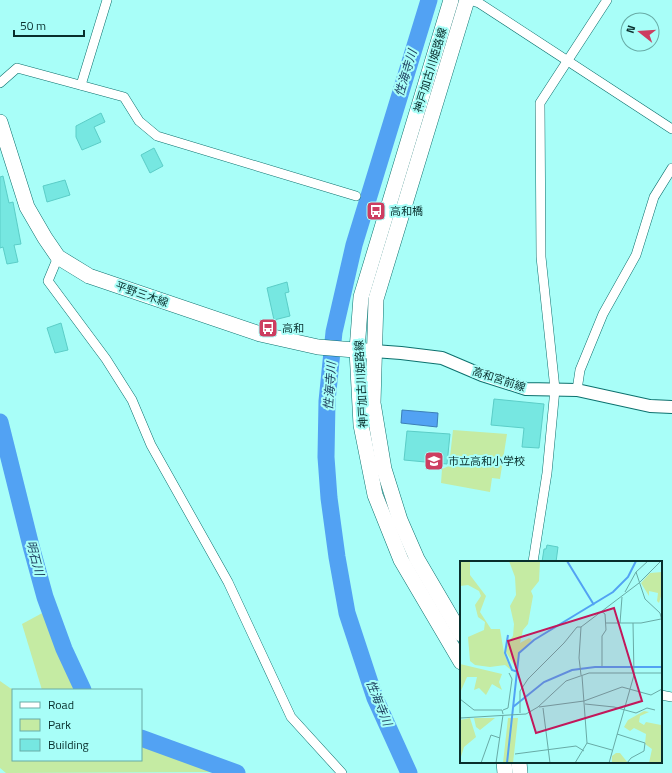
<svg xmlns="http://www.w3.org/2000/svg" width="672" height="773" viewBox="0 0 672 773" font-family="'Titillium Web','Noto Sans JP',sans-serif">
<rect width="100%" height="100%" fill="#a8fef8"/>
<!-- green -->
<g fill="#c5eba3">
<polygon points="453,430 507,434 500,479 492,478 490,492 441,483 442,469 449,466"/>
<polygon points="46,611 78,690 42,690 22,624"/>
<polygon points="0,681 10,688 15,690 13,690 13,760 141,760 141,745 215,772 6,773 0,768"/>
</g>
<!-- water -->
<polygon fill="#52a2f3" stroke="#3c7fb7" points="402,410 438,413 437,427 401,423"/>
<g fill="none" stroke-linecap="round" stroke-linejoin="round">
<!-- river -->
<g stroke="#52a2f3" stroke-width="17">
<polyline points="0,422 31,546 45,597 64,649 83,690"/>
<polyline points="141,738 237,773"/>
<polyline points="409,773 375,698 347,613 337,557 329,498 326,457 327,401 334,332 354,245 429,0"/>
</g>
</g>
<!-- building -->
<g fill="#76e7e1" stroke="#5bcdc7">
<polygon points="101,113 105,122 94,127 101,142 82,150 76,137 76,126"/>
<polygon points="154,148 163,166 150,173 141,155"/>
<polygon points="3,176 9,203 13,202 21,244 14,245 18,262 7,264 3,247 0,248 0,177"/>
<polygon points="65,180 70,195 47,202 43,186"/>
<polygon points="287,282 289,292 285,293 290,316 274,320 267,288"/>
<polygon points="61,323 68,350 55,353 47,328"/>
<polygon points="494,399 544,404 539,448 522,447 524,428 491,425"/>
<polygon points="407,431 450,434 447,464 404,460"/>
<polygon points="547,545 558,547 556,562 542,562 544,549 546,549"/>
</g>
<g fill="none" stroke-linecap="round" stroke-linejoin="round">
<!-- minor casing -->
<g stroke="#0c716e" stroke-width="10">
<g id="minor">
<polyline points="470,0 479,3 672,129"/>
<polyline points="0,83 17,68 124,97 139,121 157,136 356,196"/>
<polyline points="81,85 107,0"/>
<polyline points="58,257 48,281 106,359 132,400 151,445 228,582 291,717 342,773"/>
<polyline points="577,390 580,370 603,314 636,255 654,197 672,168"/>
<polyline points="533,562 547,473 555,389 541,257 540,103 607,0"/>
<polyline points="661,695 672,697"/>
</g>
</g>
<!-- tertiary casing -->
<g stroke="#0c716e" stroke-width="14">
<polyline id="tertiary" points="374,351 401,353 442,358 482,375 526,389 577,390 650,406 672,407"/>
</g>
<!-- primary casing -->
<g stroke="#0c716e" stroke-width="16">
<g id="primary">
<polyline points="451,0 361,297 357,350 361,425 375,495 401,560 461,662"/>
<polyline points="0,122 27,207 45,238 58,257 89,276 260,334 318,347 367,351"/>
<polyline points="461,634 417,559 400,520 384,469 373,403 376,299 467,0"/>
<polyline points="504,762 505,773"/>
<polyline points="519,762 520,773"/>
</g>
</g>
<!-- minor -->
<use href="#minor" stroke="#fff" stroke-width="9"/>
<!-- tertiary -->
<use href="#tertiary" stroke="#fff" stroke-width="12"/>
<!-- primary -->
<use href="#primary" stroke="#fff" stroke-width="15"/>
</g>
<!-- icons -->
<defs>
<g id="bus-square" transform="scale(1)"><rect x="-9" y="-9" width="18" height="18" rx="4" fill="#cd3d60" stroke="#a8fef8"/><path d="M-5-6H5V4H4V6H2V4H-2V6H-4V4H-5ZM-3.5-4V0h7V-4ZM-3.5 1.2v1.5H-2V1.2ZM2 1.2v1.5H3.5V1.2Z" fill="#fff"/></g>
<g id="school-square" transform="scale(1)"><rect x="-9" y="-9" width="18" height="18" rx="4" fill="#cd3d60" stroke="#a8fef8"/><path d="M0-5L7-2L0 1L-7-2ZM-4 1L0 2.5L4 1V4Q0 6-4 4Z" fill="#fff"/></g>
</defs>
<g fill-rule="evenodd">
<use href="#bus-square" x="376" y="211"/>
<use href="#bus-square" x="268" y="328"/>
<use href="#school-square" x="434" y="461"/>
</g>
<g text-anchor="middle" stroke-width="4" stroke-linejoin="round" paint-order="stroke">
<!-- street labels -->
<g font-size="11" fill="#082e2c" stroke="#a8fef8">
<text transform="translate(430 70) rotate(-73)" y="4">神戸加古川姫路線</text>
<text transform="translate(142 294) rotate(19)" y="4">平野三木線</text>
<text transform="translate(499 379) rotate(18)" y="4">高和宮前線</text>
<text transform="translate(361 384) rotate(-93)" y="4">神戸加古川姫路線</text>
</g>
<!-- poi labels -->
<g font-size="11" fill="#082e2c" stroke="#a8fef8" text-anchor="start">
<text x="390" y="215">高和橋</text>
<text x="282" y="332">高和</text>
<text x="448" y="465">市立高和小学校</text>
</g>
<!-- water labels -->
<g font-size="12" font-style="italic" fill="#1c3c5d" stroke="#a8fef8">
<text transform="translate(406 73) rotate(-73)" y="4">性海寺川</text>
<text transform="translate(330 386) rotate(-86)" y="4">性海寺川</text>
<text transform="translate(35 558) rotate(75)" y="4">明石川</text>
<text transform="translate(379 703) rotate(68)" y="4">性海寺川</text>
</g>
</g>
<!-- overview -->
<g transform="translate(460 561)">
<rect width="202" height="202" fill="#a8fef8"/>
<path d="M0,0h10v14l16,21 -6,16 11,17h9l4,24 7,17 -6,-5 -15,2 -15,-2 -5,-4 -2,-24 16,-7 1,-8 -7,-5 -3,-12 6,-9 -2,-5 -11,-6 -8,1zM49,0h31l-1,20 -8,10 2,5 -5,28 -5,6 -3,13 9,-5 3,2 -14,15 -1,15 -11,-18 1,-9 6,-7 1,-12 -4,-18 6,-11 -1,-18zM202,11v21l-3,10 -2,-2 1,-8 -9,-2v5l-8,-13 9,-10zM0,103l42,10 -3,8 3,8 -10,-6 -6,11 -7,-7 -5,2 3,-13h-10l-7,16zM184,150l5,1 -9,4 -1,6 5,3 2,-3 15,3 1,-4v42h-13l3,-14 -7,-5 1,-10 -12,-6 -4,3 -6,-4 4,-7zM10,157l6,19 -12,10 -4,13v-40zM14,157h21l-15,12 -4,-3zM48,157h10l-5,45h-10zM156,192h4l8,10h-16v-7z" fill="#c5eba3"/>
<path fill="none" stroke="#52a2f3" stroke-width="2" d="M107,0l27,44M48,74l-3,18 7,17 6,2M53,146l31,-25 28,-12 23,-3h67M47,202l12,-110 15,-13 79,-48 15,-15 8,-16"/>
<path fill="none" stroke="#68aba6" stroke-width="1" d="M176,11l9,27 15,14 2,8M165,31l11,-20 12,-11M141,50l4,3 1,16 -4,6v30M146,62h35l20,-4M160,62l2,-26M121,114l-2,-17 2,-31 58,-44 22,-22M0,138l14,11h28l1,4M125,143l29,3 22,6 11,-5 8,2M79,146l45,-6 38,-14 29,8 11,-6M83,147l7,55M43,149l5,-2 4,-29 -3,-6M60,152v-22l8,-12 36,-36 13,-16h4M0,157l66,-4 12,-7 28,-26 23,-8h73M157,173l28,9 -1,8 -13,7 -4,5M127,182l25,7M55,193l61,-8 8,5M21,202l10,-28 9,3M36,202l7,-48M115,202l12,-20 -5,-67M149,202l25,-88 -1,-52"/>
<path fill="#c2185b" fill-opacity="0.15" stroke="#c2185b" stroke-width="2" d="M154,47l28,93 -106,32 -28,-92z"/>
<rect width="202" height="202" fill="none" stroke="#082e2c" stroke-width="2"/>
</g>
<!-- legend -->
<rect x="12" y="689" width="130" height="72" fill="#a8fef8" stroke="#68aba6"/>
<rect x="20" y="702" width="20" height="6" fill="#ffffff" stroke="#68aba6"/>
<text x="48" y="709" font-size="12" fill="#082e2c">Road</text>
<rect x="20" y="719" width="20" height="12" fill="#c5eba3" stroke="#68aba6"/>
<text x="48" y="729" font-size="12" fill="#082e2c">Park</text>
<rect x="20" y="739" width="20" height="12" fill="#76e7e1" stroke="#68aba6"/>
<text x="48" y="749" font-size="12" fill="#082e2c">Building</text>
<!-- north arrow -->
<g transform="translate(640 32) rotate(287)"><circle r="19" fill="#a8fef8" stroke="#68aba6"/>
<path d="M0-3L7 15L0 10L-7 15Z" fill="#cd3d60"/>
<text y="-6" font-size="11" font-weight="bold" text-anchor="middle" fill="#082e2c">N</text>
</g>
<!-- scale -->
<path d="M14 30v6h70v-6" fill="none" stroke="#082e2c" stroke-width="2"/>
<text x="20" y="30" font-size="12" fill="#082e2c" stroke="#a8fef8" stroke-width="3" paint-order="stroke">50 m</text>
</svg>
